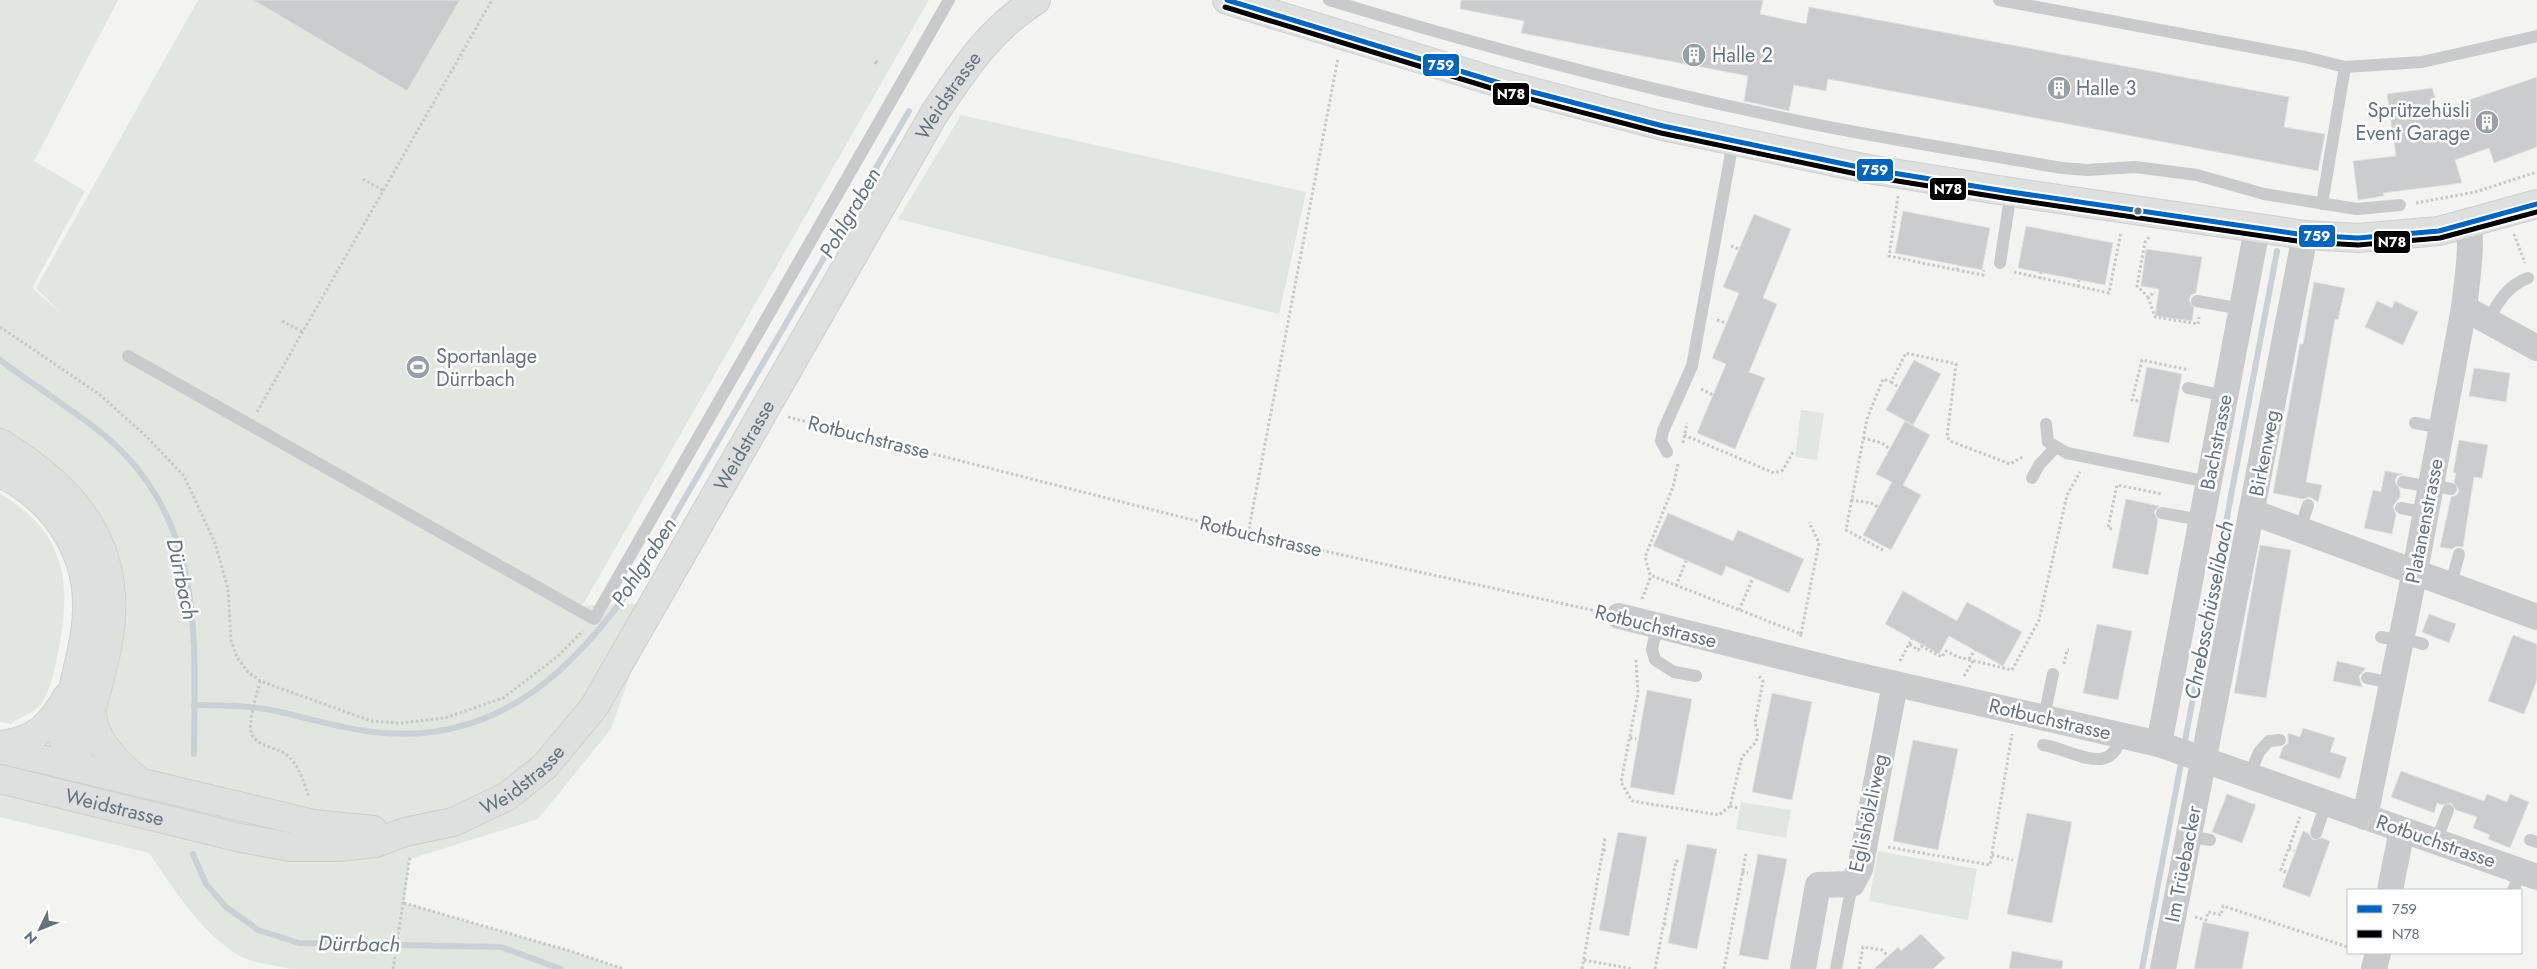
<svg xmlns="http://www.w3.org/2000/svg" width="2537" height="969" viewBox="0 0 2537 969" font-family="Jost,sans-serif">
<rect width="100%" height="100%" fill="#f3f3f2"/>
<!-- green -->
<g fill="#e2e6e0">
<path d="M0,0h118l-84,161 51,30 -53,97 30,26 -26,-26 162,-288h731l-345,603 -5,3 76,-3 -44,126 -73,90 -128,40 -6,44 166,48 54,18h-333c-15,-4 -36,-5 -49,-12 -38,-20 -69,-69 -93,-104l-149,-36v-68l137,32 -35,-40 7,-106 -109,-192z"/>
<polygon points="961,115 1306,192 1279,314 898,219"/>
<polygon points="1801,410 1824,413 1817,460 1795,457"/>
<path d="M0,494c64,37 72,86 59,154 -4,19 -7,38 -17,55 -6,9 -23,15 -32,21l-10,-2z"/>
<polygon points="1741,802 1791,810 1786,838 1736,829"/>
<polygon points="1878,851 1977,869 1968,920 1869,901"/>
</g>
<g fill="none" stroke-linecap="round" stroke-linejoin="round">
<!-- stream -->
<g stroke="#cad1d4" stroke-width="6">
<path d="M0,360c34,26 71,48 104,75 101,84 91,201 90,319"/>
<path d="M194,705c24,0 48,0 72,4 36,7 71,19 107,23 126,15 204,-64 269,-160l267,-461"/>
<polyline points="2184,746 2277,251"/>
<polyline points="193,854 206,884 226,907 258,930 299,943 501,947 561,969"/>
<polyline points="2142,969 2182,758"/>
</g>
</g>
<!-- building -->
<g fill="#cbcccd" stroke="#e2e2e2">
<polygon points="253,0 460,0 407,91"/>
<polygon points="1461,0 1763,0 1760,14 1806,24 1809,7 2289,97 2284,127 2325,134 2318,171 1828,79 1826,91 1794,85 1789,111 1744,101 1748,76 1521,33 1524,21 1460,9"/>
<polygon points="2537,77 2537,147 2494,163 2489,148 2455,160 2462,183 2383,193 2384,196 2358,200 2353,161 2396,156 2387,94 2432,88 2439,110"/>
<polygon points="1903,211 1990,228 1982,270 1895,253"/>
<polygon points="1754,214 1791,229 1763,298 1777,304 1749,372 1765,378 1735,449 1697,433 1726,364 1712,358 1739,293 1723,287"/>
<polygon points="2026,226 2113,243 2105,285 2018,268"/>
<polygon points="2146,249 2202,257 2196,293 2191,295 2189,300 2194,308 2192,321 2155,316 2159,289 2141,286"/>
<polygon points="2314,282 2345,288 2338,320 2335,319 2306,482 2322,485 2318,502 2310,497 2303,499 2273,493 2300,344 2303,344"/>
<polygon points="2377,301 2392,308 2395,301 2418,312 2403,345 2365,327"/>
<polygon points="1914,360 1941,374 1913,425 1886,410"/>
<polygon points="2147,367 2182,374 2169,443 2133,436"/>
<polygon points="2474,368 2510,373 2506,402 2469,396"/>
<polygon points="1905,421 1930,435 1903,485 1921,495 1891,550 1863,535 1892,482 1876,474"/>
<polygon points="2459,440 2488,445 2482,478 2474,477 2463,547 2457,546 2452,549 2440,547 2451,497 2457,495 2459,490 2454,482 2456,473 2453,473"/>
<polygon points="2385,471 2403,474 2397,476 2395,481 2400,490 2400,497 2393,506 2396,515 2392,534 2364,528 2373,490 2381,492"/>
<polygon points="2126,499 2159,506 2154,512 2158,520 2148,575 2112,568"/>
<polygon points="1668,513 1733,541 1738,530 1804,559 1789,593 1726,566 1722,576 1653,546"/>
<polygon points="2260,545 2291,550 2266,698 2234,693"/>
<polygon points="1903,591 1957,621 1967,602 2022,632 2003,666 1949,636 1939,654 1885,624"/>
<polygon points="2429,614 2456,624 2449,643 2422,632"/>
<polygon points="2097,624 2132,631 2118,700 2083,693"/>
<polygon points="2513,635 2537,644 2537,680 2524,714 2488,701"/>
<polygon points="2337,661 2366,668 2359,676 2362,687 2333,681"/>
<polygon points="1647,690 1692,699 1674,795 1630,787"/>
<polygon points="1772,693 1812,702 1792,800 1752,792"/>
<polygon points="2303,728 2335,738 2330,752 2347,757 2340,779 2279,758 2283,747 2288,743 2288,733 2300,737"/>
<polygon points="1913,740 1958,749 1938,850 1893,841"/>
<polygon points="2401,771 2484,801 2487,794 2507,802 2510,794 2529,802 2510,848 2488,839 2490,835 2473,828 2477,817 2456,810 2451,803 2442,805 2437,803 2434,813 2391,797"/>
<polygon points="2227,794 2256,805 2242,843 2212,832"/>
<polygon points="2027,813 2072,822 2052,923 2007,914"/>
<polygon points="2303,831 2308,833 2313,840 2322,838 2330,841 2310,897 2282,887"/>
<polygon points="1618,832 1647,837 1629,936 1599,930"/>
<polygon points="1687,844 1717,849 1697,949 1668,943"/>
<polygon points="1758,854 1787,859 1768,960 1739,955"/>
<polygon points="2203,922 2249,932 2242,969 2194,969"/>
<polygon points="1921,934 1945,958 1933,969 1874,969 1898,947 1901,951"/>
<polygon points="2012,951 2063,961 2062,969 2009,969"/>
</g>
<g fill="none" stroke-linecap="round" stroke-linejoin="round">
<!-- secondary casing -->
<g stroke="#cfcfd0" stroke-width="30">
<g id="secondary">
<polyline points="1227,0 1506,85 1663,126 1868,169 2011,192 2305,235 2358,238 2439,231 2537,204"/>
<polyline points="0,749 314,824 373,830"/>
<path id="s1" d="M0,779l241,59 49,9h48l38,-4 29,-11 48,-10 53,-25 39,-31 49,-59 340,-593c31,-46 55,-84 102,-114"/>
</g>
</g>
<!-- highway casing -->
<g stroke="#d0d1d1" stroke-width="30">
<g id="highway">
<path d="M0,443c74,45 123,101 109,194 -3,19 -8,37 -13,56 -1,5 -4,12 -4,18 0,30 27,53 47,71"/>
<path d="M0,473c50,24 86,72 87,129 1,27 -7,57 -13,83 -5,26 -15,53 -7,79 14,-16 19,-32 25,-53"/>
<path d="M0,745c35,-4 50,-18 67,-48"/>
</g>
</g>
<!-- path -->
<g stroke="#c7c8c8" stroke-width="3" stroke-dasharray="2.5 2.5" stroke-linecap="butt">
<polyline points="875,64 877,60 876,63"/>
<polyline points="363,179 384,191"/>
<polyline points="1898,196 1889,256 1957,270 1959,265"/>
<polyline points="2416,203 2475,192 2537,172"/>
<polyline points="2514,234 2525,263"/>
<polyline points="2149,237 2145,242 2137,286 2148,297 2155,292"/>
<polyline points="1731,246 1739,249"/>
<polyline points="1957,270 1983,275 1984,270"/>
<polyline points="2014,272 2109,293 2121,232"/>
<polyline points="2040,279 2041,272"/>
<polyline points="2078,287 2079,280"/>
<polyline points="2148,297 2155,317 2198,324 2199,317"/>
<polyline points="1717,320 1726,323"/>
<polyline points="282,321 303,332"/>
<polyline points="0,327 99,394 147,437 184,476 215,543 228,589 231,640 237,657 248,672 260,681 371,721 400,723 445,718 503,698 558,656 583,631"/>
<polyline points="1891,382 1899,387"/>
<polyline points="1701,389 1713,395"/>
<polyline points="2138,401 2132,400 2142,360 2189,370"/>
<polyline points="257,412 492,0"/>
<polyline points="788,417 1248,534 1596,611"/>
<polyline points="1684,435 1774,473 1783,470 1793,452"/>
<polyline points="1863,438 1882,443 1890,449"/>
<polyline points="1683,443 1687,423"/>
<polyline points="1678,464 1673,487 1645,557 1650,575 1801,634 1800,638"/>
<polyline points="1851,500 1871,503 1878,507"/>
<polyline points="2112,529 2108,528 2117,485 2162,494"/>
<polyline points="1248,534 1338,58"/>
<polyline points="1883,550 1846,530 1867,419 1883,379 1891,382 1906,353 1956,364 1947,437 1950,441 2010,464 2024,456"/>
<polyline points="1676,586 1686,561"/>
<polyline points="1642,599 1651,576"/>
<polyline points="1739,610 1753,578"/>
<polyline points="1801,634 1819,543 1809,522"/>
<polyline points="1909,644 1912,639"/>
<polyline points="1969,659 1975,650"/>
<polyline points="1636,660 1638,694 1621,782 1632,801 1719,815 1730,806 1742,757 1756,742 1758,732 1755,723 1763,681 1759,676"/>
<polyline points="1900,661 1909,644 1918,650 1921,646 1942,657 1946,651 1958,657 2012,670 2039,620 2067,495 2080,472"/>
<polyline points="2064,664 2067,650 2069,650"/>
<polyline points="1964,676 1973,661"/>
<path d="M260,681c-3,12 -13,44 -8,54 6,12 26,12 36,21 12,11 16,27 21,42"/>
<polyline points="1630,738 1636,739"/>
<polyline points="1730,806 1738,808"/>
<polyline points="1888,847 1990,865 2012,734"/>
<polyline points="2289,848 2294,851"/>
<polyline points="1603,850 1608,851"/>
<polyline points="1992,855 2013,860"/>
<polyline points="1742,872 1748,873"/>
<polyline points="2286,872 2281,870 2300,817"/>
<polyline points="404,903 570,951 624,969"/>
<polyline points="2195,917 2206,920 2208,912 2221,915 2223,906 2348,947"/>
<polyline points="1664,924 1669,925"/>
<polyline points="1584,960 1633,969"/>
<polyline points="393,969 410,856"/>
<polyline points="1582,969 1605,838"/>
<polyline points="1655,969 1676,861 1680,862"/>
<polyline points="1724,969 1746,854"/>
<polyline points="1859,969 1863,947 1882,950 1887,955"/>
</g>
<!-- lane -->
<g stroke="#c8cacb" stroke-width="12">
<path d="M1329,0c158,48 318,90 479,123 84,17 169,30 254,45l25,2 48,-3 62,8 67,19 93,15 43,-4"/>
<polyline points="1999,0 2305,57 2345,67 2422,62 2537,36"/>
<polyline points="2322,204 2345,67"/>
<polyline points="2000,263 2011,192"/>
<polyline points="2197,301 2242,309"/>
<path d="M2488,321c9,-18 20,-36 40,-43"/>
<polyline points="128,356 594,619 949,0"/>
<polyline points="2188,388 2225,396"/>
<polyline points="2415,423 2442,428"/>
<polyline points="2046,424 2048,442 2067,453 2208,482"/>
<polyline points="1667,452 1661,441 1663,431 1692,366 1733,142"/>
<polyline points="2032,478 2039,465 2056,447"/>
<polyline points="2403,482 2431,487"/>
<polyline points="2431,485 2451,489"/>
<polyline points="2401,508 2426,513"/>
<polyline points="2162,513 2201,520"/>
<polyline points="2300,529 2308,505"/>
<polyline points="2451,584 2459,554"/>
<polyline points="1657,626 1652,649 1655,660 1674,672 1696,676"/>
<polyline points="2381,637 2401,641"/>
<polyline points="2401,638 2423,644"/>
<polyline points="2367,678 2392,683"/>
<polyline points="2044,717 2053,674"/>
<path d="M2043,745c29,4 69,35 78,-10"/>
<polyline points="2249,776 2259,752 2269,741 2280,740"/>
<polyline points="2316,833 2326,803"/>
<polyline points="2189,836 2210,840"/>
<polyline points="2530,840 2537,842"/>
<polyline points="2436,842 2448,810"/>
<polyline points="2513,890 2522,871"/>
<polyline points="1836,969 1852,884"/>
</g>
<!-- street -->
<g stroke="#c8cacb" stroke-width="26">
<polyline points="2464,308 2537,348"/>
<polyline points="2252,512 2537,617"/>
<polyline points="1619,616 1848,673 2159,744 2537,877"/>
<polyline points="2159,744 2257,229"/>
<path d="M2365,817l50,-246 49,-263c3,-28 8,-56 5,-85"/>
<polyline points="2390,890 2402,830"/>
<polyline points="1803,969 1818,885 1852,884 1860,869 1895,684"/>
<polyline points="2163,969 2305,235"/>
<polyline points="2374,969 2378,953"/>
</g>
<!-- secondary -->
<use href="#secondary" stroke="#dedfdf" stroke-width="28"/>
<!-- highway -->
<use href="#highway" stroke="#dedfdf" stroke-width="28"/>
<!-- bus-1 casing -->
<g stroke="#fff" stroke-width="9">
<polyline id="bus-1" points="1227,0 1506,85 1663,126 1868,169 2011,192 2305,235 2358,238 2439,231 2537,204"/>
</g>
<!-- bus-2 casing -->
<g stroke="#fff" stroke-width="9">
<polyline id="bus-2" points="1225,7 1504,92 1661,133 1866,176 2010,199 2304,242 2358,245 2440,238 2537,212"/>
</g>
<!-- bus-1 -->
<use href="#bus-1" stroke="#0065bd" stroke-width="5"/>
<!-- bus-2 -->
<use href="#bus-2" stroke="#000" stroke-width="5"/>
</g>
<!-- icons -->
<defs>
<g id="building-disc" transform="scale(1.25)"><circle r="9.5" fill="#97a0a7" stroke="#fff"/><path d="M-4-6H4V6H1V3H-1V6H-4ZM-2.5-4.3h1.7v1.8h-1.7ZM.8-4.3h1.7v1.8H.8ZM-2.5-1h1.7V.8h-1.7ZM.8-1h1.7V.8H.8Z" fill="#fff"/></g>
<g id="stadium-disc" transform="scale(1.25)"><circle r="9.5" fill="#97a0a7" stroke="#fff"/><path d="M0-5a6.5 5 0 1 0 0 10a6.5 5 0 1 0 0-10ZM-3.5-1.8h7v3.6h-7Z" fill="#fff"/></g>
</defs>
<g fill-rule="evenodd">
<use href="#building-disc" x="1694" y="55"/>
<use href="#building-disc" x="2059" y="88"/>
<use href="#building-disc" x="2487" y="122"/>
<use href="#stadium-disc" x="418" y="367"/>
</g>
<!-- markers -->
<circle fill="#65737f" stroke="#fff" stroke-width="2" cx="2138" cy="211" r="4.5"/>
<g text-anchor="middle" stroke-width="5" stroke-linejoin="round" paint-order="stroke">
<!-- poi labels -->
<g font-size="20" fill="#65737f" stroke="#fff" text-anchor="start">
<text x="1712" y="62">Halle 2</text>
<text x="2076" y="95">Halle 3</text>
<text x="2470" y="117" text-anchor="end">Sprützehüsli<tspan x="2470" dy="23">Event Garage</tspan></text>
<text x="436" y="363">Sportanlage<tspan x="436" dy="23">Dürrbach</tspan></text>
</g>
<!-- street labels -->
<g font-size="20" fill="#65737f" stroke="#fff">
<text dy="7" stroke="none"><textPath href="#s1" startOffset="1356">Weidstrasse</textPath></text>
<text transform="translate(869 437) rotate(14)" y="7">Rotbuchstrasse</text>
<text transform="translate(2216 442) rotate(-79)" y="7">Bachstrasse</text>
<text dy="7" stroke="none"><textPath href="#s1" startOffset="951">Weidstrasse</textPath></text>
<text transform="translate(2264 453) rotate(-79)" y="7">Birkenweg</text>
<text transform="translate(2424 521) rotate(-79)" y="7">Platanenstrasse</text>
<text transform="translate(1261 536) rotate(13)" y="7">Rotbuchstrasse</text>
<text transform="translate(1656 626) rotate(14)" y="7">Rotbuchstrasse</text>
<text transform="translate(2050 719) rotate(13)" y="7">Rotbuchstrasse</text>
<text dy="7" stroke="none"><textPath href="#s1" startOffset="546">Weidstrasse</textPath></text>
<text dy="7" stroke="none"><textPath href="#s1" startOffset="118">Weidstrasse</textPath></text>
<text transform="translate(1868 813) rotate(-78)" y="7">Eglishölzliweg</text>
<text transform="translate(2436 841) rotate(19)" y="7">Rotbuchstrasse</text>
<text transform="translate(2183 864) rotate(-79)" y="7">Im Trüebacker</text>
</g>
<!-- water labels -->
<g font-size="21" font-style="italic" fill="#61747d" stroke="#fff">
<text transform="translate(850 213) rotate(-60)" y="7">Pohlgraben</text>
<text transform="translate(644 562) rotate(-57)" y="7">Pohlgraben</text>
<text transform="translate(182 579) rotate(78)" y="7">Dürrbach</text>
<text transform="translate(2209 610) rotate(-79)" y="7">Chrebsschüsselibach</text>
<text transform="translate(359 944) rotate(1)" y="7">Dürrbach</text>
</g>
</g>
<g stroke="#fff" stroke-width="2">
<rect x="1422" y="53" width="38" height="24" rx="5" fill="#0065bd"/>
<rect x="1492" y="82" width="38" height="24" rx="5" fill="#000"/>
<rect x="1856" y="158" width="38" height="24" rx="5" fill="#0065bd"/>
<rect x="1929" y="177" width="38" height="24" rx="5" fill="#000"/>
<rect x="2298" y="224" width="38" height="24" rx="5" fill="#0065bd"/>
<rect x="2373" y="230" width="38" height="24" rx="5" fill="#000"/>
</g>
<g font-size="14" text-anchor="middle" font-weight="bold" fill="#fff">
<text x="1441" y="70">759</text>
<text x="1511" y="99">N78</text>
<text x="1875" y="175">759</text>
<text x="1948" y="194">N78</text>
<text x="2317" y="241">759</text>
<text x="2392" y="247">N78</text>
</g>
<!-- legend -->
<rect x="2347" y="889" width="175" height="65" fill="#ffffff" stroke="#c1c7cc"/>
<rect x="2357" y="905" width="25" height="8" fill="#0065bd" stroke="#c1c7cc"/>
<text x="2392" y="914" font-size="15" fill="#65737f">759</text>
<rect x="2357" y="930" width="25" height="8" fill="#000000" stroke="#c1c7cc"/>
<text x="2392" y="939" font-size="15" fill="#65737f">N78</text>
<!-- north arrow -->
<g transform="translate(40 929) rotate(227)" stroke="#ffffff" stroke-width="4" paint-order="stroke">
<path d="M0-4L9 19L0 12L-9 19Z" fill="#65737f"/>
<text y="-8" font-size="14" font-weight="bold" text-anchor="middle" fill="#65737f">N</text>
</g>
</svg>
